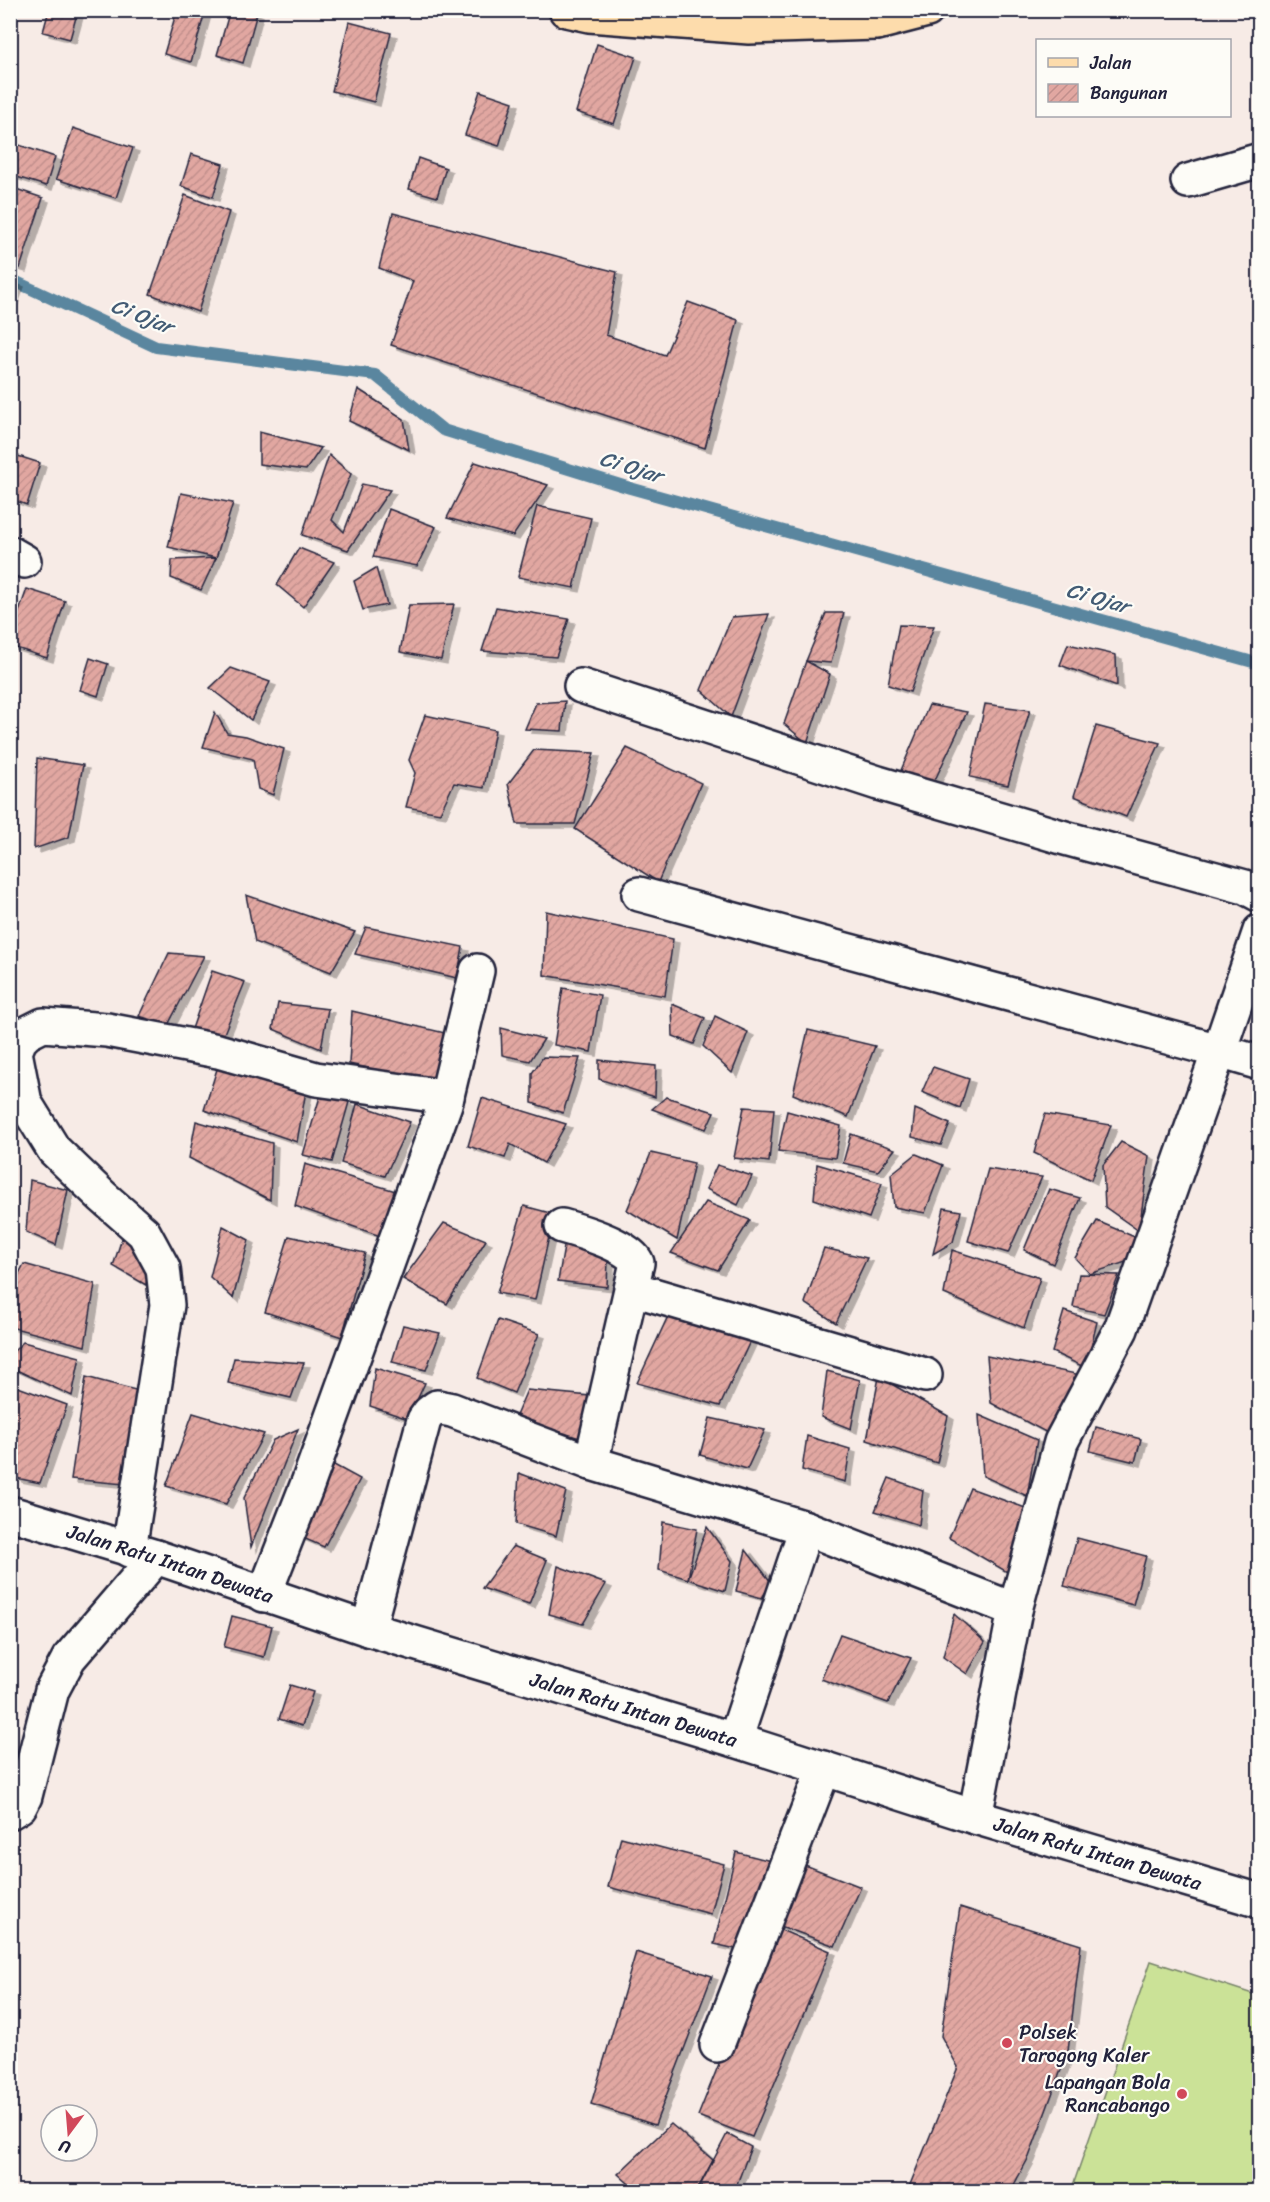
<svg xmlns="http://www.w3.org/2000/svg" width="1270" height="2202" viewBox="0 0 1270 2202" font-family="Sriracha,sans-serif">
<defs>
<pattern id="building-hatch" width="6" height="6" patternUnits="userSpaceOnUse" patternTransform="scale(1.5)"><rect width="6" height="6" fill="#e1a7a1"/><path d="M-1 1l2-2M0 6l6-6M5 7l2-2" fill="none" stroke="#c18f8c"/></pattern>
<filter id="shadow"><feDropShadow dx="6" dy="4" stdDeviation="0" flood-color="#0004"/></filter>
</defs>
<rect width="100%" height="100%" fill="#f7ebe6"/>
<filter id="ink" filterUnits="userSpaceOnUse"><feTurbulence type="fractalNoise" baseFrequency=".0167" numOctaves="2"/><feDisplacementMap in="SourceGraphic" scale="12" xChannelSelector="R" yChannelSelector="G"/><feConvolveMatrix kernelMatrix="1 2 1 2 8 2 1 2 1" color-interpolation-filters="sRGB"/></filter>
<g filter="url(#ink)">
<!-- garden -->
<polygon fill="#cbe297" stroke="#768269" stroke-width="1.5" points="1151,1961 1259,1996 1259,2191 1071,2191"/>
<g fill="none" stroke-linecap="round" stroke-linejoin="round">
<!-- stream -->
<polyline stroke="#5a869f" stroke-width="12" points="10,279 156,347 375,375 443,430 630,488 1260,664"/>
</g>
<!-- building -->
<g fill="url(#building-hatch)" stroke="#22223b" stroke-width="1.5" filter="url(#shadow)">
<polygon points="49,10 78,10 70,39 43,32"/>
<polygon points="177,10 205,12 191,62 164,54"/>
<polygon points="230,10 250,10 257,13 243,63 217,55"/>
<polygon points="349,22 391,33 374,102 332,91"/>
<polygon points="597,44 636,57 614,124 576,112"/>
<polygon points="480,91 513,102 499,146 465,135"/>
<polygon points="73,128 133,148 116,198 56,179"/>
<polygon points="10,142 55,157 46,186 10,175"/>
<polygon points="191,154 223,164 213,197 181,186"/>
<polygon points="418,158 446,168 437,197 409,189"/>
<polygon points="10,187 43,198 20,268 10,265"/>
<polygon points="185,195 229,212 198,312 150,294"/>
<polygon points="393,213 617,272 606,335 665,355 688,302 738,320 705,448 391,345 413,281 379,268"/>
<polygon points="10,280 18,283 10,305"/>
<polygon points="358,389 404,419 409,450 349,421"/>
<polygon points="259,432 321,448 306,470 259,464"/>
<polygon points="12,454 40,463 27,505 10,499"/>
<polygon points="329,455 351,474 332,520 344,532 362,484 390,490 348,550 302,535"/>
<polygon points="475,462 548,485 513,536 447,518"/>
<polygon points="181,493 233,503 216,558 168,547"/>
<polygon points="537,506 591,518 574,588 518,577"/>
<polygon points="389,509 436,527 417,566 373,557"/>
<polygon points="299,548 334,562 303,607 277,585"/>
<polygon points="216,558 201,590 171,578 172,560"/>
<polygon points="376,568 387,605 363,610 354,581"/>
<polygon points="27,589 65,601 47,658 10,646 10,637"/>
<polygon points="454,604 441,660 400,652 409,605"/>
<polygon points="496,607 569,619 556,657 482,651"/>
<polygon points="826,613 844,613 831,663 806,661"/>
<polygon points="769,614 731,717 701,690 732,617"/>
<polygon points="899,625 934,626 910,692 888,685"/>
<polygon points="1068,644 1116,655 1117,686 1060,665"/>
<polygon points="90,658 108,664 98,696 80,690"/>
<polygon points="806,661 830,674 807,743 784,724"/>
<polygon points="231,668 270,682 251,720 210,688"/>
<polygon points="565,701 562,731 525,729 536,703"/>
<polygon points="985,704 1030,710 1008,785 970,777"/>
<polygon points="929,705 967,712 934,782 899,775"/>
<polygon points="215,712 227,733 246,736 284,749 273,795 258,789 253,759 203,747"/>
<polygon points="425,715 495,730 484,788 454,783 440,813 406,807 415,773 409,760"/>
<polygon points="1096,726 1160,743 1126,817 1074,796"/>
<polygon points="627,748 701,783 658,882 575,829"/>
<polygon points="534,750 594,753 575,824 517,824 508,784"/>
<polygon points="37,758 83,765 69,837 34,849"/>
<polygon points="246,895 355,932 331,972 255,942"/>
<polygon points="546,911 673,939 665,996 544,975"/>
<polygon points="366,927 463,947 457,978 355,954"/>
<polygon points="169,953 204,956 168,1025 139,1016"/>
<polygon points="212,971 245,982 223,1036 192,1029"/>
<polygon points="563,988 600,995 591,1052 554,1045"/>
<polygon points="278,1003 328,1009 321,1049 273,1029"/>
<polygon points="672,1004 705,1018 694,1044 673,1036"/>
<polygon points="352,1011 449,1034 432,1081 349,1064"/>
<polygon points="715,1016 748,1032 732,1073 703,1046"/>
<polygon points="501,1028 544,1039 530,1061 502,1055"/>
<polygon points="808,1030 875,1046 848,1117 793,1094"/>
<polygon points="543,1057 580,1058 563,1113 532,1103 532,1073"/>
<polygon points="599,1060 656,1066 655,1097 599,1079"/>
<polygon points="218,1066 306,1091 297,1142 204,1110"/>
<polygon points="933,1067 969,1079 960,1108 922,1092"/>
<polygon points="321,1093 349,1102 332,1162 303,1155"/>
<polygon points="666,1097 714,1112 706,1129 652,1109"/>
<polygon points="482,1098 566,1124 544,1163 510,1144 505,1158 468,1146"/>
<polygon points="357,1104 410,1122 385,1176 341,1163"/>
<polygon points="744,1107 774,1109 769,1162 734,1158"/>
<polygon points="915,1109 950,1124 941,1145 912,1137"/>
<polygon points="787,1111 841,1126 835,1158 778,1151"/>
<polygon points="1045,1114 1111,1125 1091,1180 1034,1153"/>
<polygon points="196,1121 272,1143 270,1200 189,1158"/>
<polygon points="851,1134 895,1149 878,1171 843,1163"/>
<polygon points="1121,1142 1149,1156 1139,1231 1105,1207 1103,1165"/>
<polygon points="651,1153 694,1163 677,1240 627,1210"/>
<polygon points="916,1154 943,1165 925,1213 894,1207 891,1174"/>
<polygon points="305,1164 399,1192 383,1237 295,1206"/>
<polygon points="817,1164 882,1183 869,1218 814,1199"/>
<polygon points="717,1165 752,1176 738,1205 706,1189"/>
<polygon points="988,1169 1042,1177 1008,1253 968,1241"/>
<polygon points="30,1180 68,1190 56,1245 26,1232"/>
<polygon points="1049,1189 1080,1198 1053,1264 1024,1250"/>
<polygon points="706,1202 750,1220 718,1270 671,1253"/>
<polygon points="524,1206 554,1214 535,1300 497,1293"/>
<polygon points="944,1208 961,1211 953,1242 933,1254"/>
<polygon points="1097,1221 1137,1238 1132,1260 1090,1274 1075,1258"/>
<polygon points="444,1223 486,1240 447,1304 403,1279"/>
<polygon points="223,1226 249,1240 233,1298 210,1277"/>
<polygon points="123,1235 149,1263 146,1285 113,1266"/>
<polygon points="289,1236 365,1253 342,1337 265,1312"/>
<polygon points="565,1241 608,1260 607,1287 558,1281"/>
<polygon points="824,1248 867,1258 836,1323 805,1303"/>
<polygon points="952,1250 1040,1278 1024,1328 944,1294"/>
<polygon points="24,1264 95,1284 85,1346 10,1327 10,1291"/>
<polygon points="1079,1274 1119,1275 1104,1314 1073,1307"/>
<polygon points="1064,1311 1097,1322 1086,1368 1052,1352"/>
<polygon points="669,1314 752,1337 720,1406 637,1383"/>
<polygon points="498,1320 539,1334 514,1393 477,1378"/>
<polygon points="403,1325 440,1333 426,1370 392,1362"/>
<polygon points="23,1342 80,1357 72,1396 10,1367 10,1355"/>
<polygon points="987,1356 1081,1375 1053,1436 991,1403"/>
<polygon points="234,1358 304,1363 291,1398 228,1383"/>
<polygon points="375,1368 425,1383 408,1419 370,1406"/>
<polygon points="827,1371 860,1380 851,1429 821,1417"/>
<polygon points="86,1377 147,1393 124,1484 71,1479"/>
<polygon points="879,1377 948,1416 937,1463 867,1440"/>
<polygon points="10,1384 67,1405 40,1483 16,1478 10,1467"/>
<polygon points="527,1390 590,1396 583,1439 515,1418"/>
<polygon points="193,1413 264,1434 226,1504 166,1486"/>
<polygon points="979,1415 1037,1440 1027,1496 983,1476"/>
<polygon points="710,1418 765,1430 747,1469 700,1455"/>
<polygon points="1096,1427 1141,1439 1135,1462 1090,1451"/>
<polygon points="298,1429 251,1547 244,1498 273,1440"/>
<polygon points="807,1436 850,1449 845,1482 802,1470"/>
<polygon points="334,1465 360,1479 324,1547 296,1535"/>
<polygon points="519,1473 566,1491 556,1536 516,1524"/>
<polygon points="889,1478 923,1490 919,1525 875,1511"/>
<polygon points="970,1488 1031,1510 1007,1572 949,1538"/>
<polygon points="663,1522 697,1529 688,1579 659,1570"/>
<polygon points="707,1527 732,1561 725,1591 688,1579"/>
<polygon points="1077,1538 1146,1556 1133,1605 1064,1586"/>
<polygon points="513,1546 547,1560 529,1604 482,1588"/>
<polygon points="746,1550 771,1582 762,1598 736,1591"/>
<polygon points="558,1566 606,1584 583,1624 549,1614"/>
<polygon points="954,1614 985,1642 967,1674 943,1657"/>
<polygon points="232,1616 272,1626 264,1657 224,1647"/>
<polygon points="840,1634 911,1658 888,1703 821,1679"/>
<polygon points="290,1685 313,1692 302,1726 279,1719"/>
<polygon points="621,1837 724,1864 711,1914 608,1887"/>
<polygon points="736,1852 771,1861 745,1951 714,1944"/>
<polygon points="800,1863 861,1887 835,1946 775,1924"/>
<polygon points="960,1907 1081,1945 1068,2051 1029,2157 1010,2192 907,2192 958,2067 941,2036"/>
<polygon points="774,1927 830,1951 752,2137 698,2116"/>
<polygon points="636,1952 712,1976 655,2125 591,2104"/>
<polygon points="671,2124 713,2160 696,2192 638,2192 618,2174"/>
<polygon points="727,2134 751,2147 734,2192 714,2192 700,2186"/>
</g>
<g fill="none" stroke-linecap="round" stroke-linejoin="round">
<!-- minor casing -->
<g stroke="#22223b" stroke-width="38">
<g id="minor">
<polyline points="1188,181 1260,160"/>
<polyline points="10,553 24,561"/>
<polyline points="581,686 878,783 1065,838 1245,887 1260,895"/>
<polyline points="639,894 1219,1051 1260,931"/>
<path d="M562,1226c18,5 69,20 75,37l-46,200"/>
<polyline points="633,1289 925,1375"/>
<path id="s1" d="M10,1513l146,44 212,72 367,111 240,77 285,84"/>
<polyline points="129,1550 167,1305 163,1268 144,1233 103,1197 54,1150 25,1103 15,1052 20,1040 27,1033 43,1025 107,1030 218,1051 316,1079 447,1097"/>
<polyline points="264,1595 308,1483 445,1104 477,971"/>
<polyline points="368,1629 424,1420 429,1413 437,1407 452,1410 591,1463 806,1528 1015,1610"/>
<polyline points="735,1740 806,1528"/>
<polyline points="10,1812 20,1806 25,1796 52,1690 69,1658 156,1557"/>
<polyline points="975,1817 1015,1610 1061,1442 1121,1329 1219,1051 1260,1063"/>
<polyline points="717,2045 824,1768"/>
</g>
</g>
<!-- major casing -->
<g stroke="#22223b" stroke-width="38">
<polyline id="major" points="566,10 589,15 749,27 877,23 927,10"/>
</g>
<!-- minor -->
<use href="#minor" stroke="#fdfcf7" stroke-width="33"/>
<!-- major -->
<use href="#major" stroke="#fddcac" stroke-width="33"/>
</g>
</g>
<!-- markers -->
<g fill="#d1495b" stroke="#fdfcf7" stroke-width="2">
<circle cx="1007" cy="2043" r="6"/>
<circle cx="1182" cy="2094" r="6"/>
</g>
<g text-anchor="middle" stroke-width="4.5" stroke-linejoin="round" paint-order="stroke">
<!-- street labels -->
<g font-size="20" fill="#22223b" stroke="#fdfcf7">
<text dy="7" stroke="none"><textPath href="#s1" startOffset="168">Jalan Ratu Intan Dewata</textPath></text>
<text dy="7" stroke="none"><textPath href="#s1" startOffset="654">Jalan Ratu Intan Dewata</textPath></text>
<text dy="7" stroke="none"><textPath href="#s1" startOffset="1140">Jalan Ratu Intan Dewata</textPath></text>
</g>
<!-- poi labels -->
<g font-size="20" fill="#22223b" stroke="#fdfcf7" text-anchor="start">
<text x="1019" y="2039">Polsek<tspan x="1019" dy="23">Tarogong Kaler</tspan></text>
<text x="1170" y="2089" text-anchor="end">Lapangan Bola<tspan x="1170" dy="23">Rancabango</tspan></text>
</g>
<!-- water labels -->
<g font-size="21" font-style="italic" fill="#435c75" stroke="#fdfcf7">
<text transform="translate(142 316) rotate(21)" y="7">Ci Ojar</text>
<text transform="translate(631 467) rotate(17)" y="7">Ci Ojar</text>
<text transform="translate(1098 598) rotate(16)" y="7">Ci Ojar</text>
</g>
</g>
<!-- margin -->
<rect width="1270" height="2202" fill="none" stroke="#fdfcf7" stroke-width="36"/>
<rect x="18" y="18" width="1234" height="2166" fill="none" stroke="#22223b" stroke-width="2" filter="url(#ink)"/>
<!-- legend -->
<rect x="1036" y="39" width="195" height="78" fill="#fdfcf7" stroke="#a5a5ac" stroke-width="1.5"/>
<rect x="1048" y="58" width="30" height="9" fill="#fddcac" stroke="#a5a5ac" stroke-width="1.5"/>
<text x="1090" y="69" font-size="18" fill="#22223b">Jalan</text>
<rect x="1048" y="84" width="30" height="18" fill="url(#building-hatch)" stroke="#a5a5ac" stroke-width="1.5"/>
<text x="1090" y="99" font-size="18" fill="#22223b">Bangunan</text>
<!-- north arrow -->
<g transform="translate(69 2133) rotate(196)"><circle r="28" fill="#fdfcf7" stroke="#a5a5ac" stroke-width="1.5"/>
<path d="M0-4.5L10 22L0 15L-10 22Z" fill="#d1495b"/>
<text y="-9" font-size="16" font-weight="bold" text-anchor="middle" fill="#22223b">U</text>
</g>
</svg>
